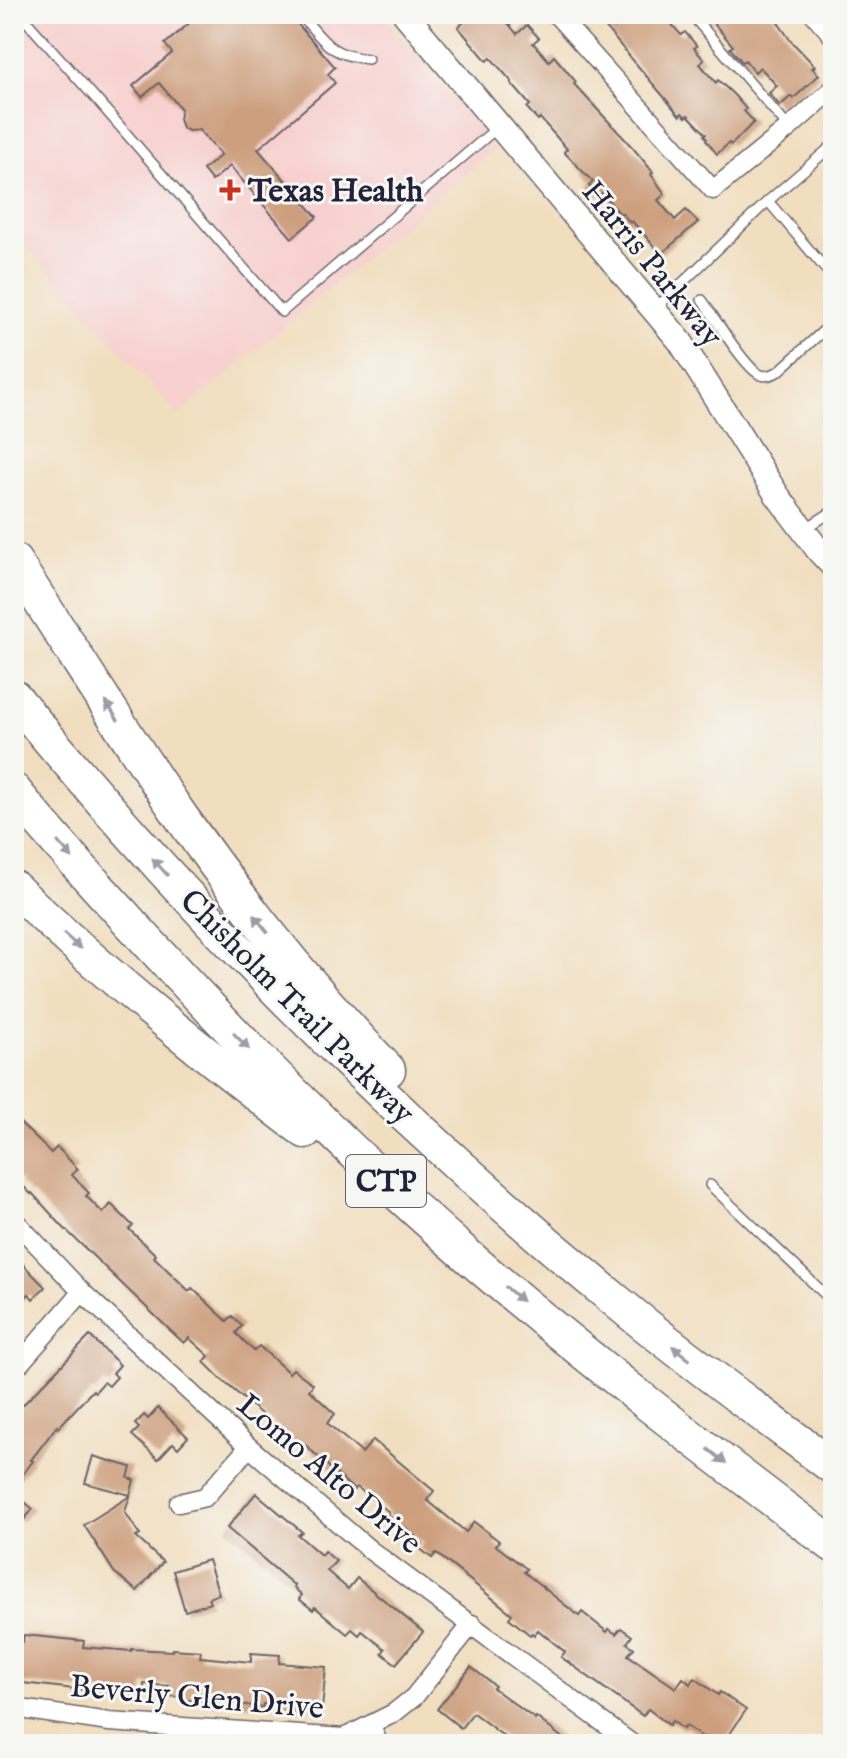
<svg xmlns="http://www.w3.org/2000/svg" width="847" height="1758" viewBox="0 0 847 1758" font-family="'IM FELL English',serif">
<rect width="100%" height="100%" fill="#f6f6f2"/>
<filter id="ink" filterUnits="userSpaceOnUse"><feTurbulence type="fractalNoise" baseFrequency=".0125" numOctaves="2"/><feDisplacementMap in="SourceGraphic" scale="16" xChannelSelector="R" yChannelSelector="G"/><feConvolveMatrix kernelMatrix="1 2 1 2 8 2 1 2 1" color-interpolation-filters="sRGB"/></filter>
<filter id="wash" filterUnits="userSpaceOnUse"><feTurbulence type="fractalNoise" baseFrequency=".006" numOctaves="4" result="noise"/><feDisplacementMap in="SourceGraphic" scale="32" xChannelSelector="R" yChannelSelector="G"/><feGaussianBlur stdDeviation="1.8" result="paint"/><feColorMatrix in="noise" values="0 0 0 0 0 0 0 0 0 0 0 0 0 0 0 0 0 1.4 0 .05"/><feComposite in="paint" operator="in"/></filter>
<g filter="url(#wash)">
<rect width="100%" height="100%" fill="#f1debf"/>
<!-- built -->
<polygon fill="#f7d0cf" points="14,14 381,14 496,148 178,415 14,232"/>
<g id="blocks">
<!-- building -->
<g fill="#cd9f7e">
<polygon points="200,14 289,14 335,67 328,74 335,83 258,149 317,217 292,238 230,166 212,181 203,170 221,155 199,130 189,131 182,128 179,119 181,109 159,83 142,97 133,86 172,53 165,44"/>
<polygon points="457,14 500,14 517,34 527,25 539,38 533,43 549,61 554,56 576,82 574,84 633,148 653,172 651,174 665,194 658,200 675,220 686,210 698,222 661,254 632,221 630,223 622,213 620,214 602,193 598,196 589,186 593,182 564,152 567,149 540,118 538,120 527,108 530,105 511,83 512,82 491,58 487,61 458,27 464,22"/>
<polygon points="594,14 663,14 681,35 685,32 697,46 694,48 704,60 700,64 716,83 718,80 734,95 746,109 744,111 754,122 731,145 729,143 717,154 706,140 707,139 704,135 706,134 688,115 686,117 682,113 680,116"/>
<polygon points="706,14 772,14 791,41 815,66 812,68 819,75 793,99 791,96 780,106 769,93 777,86 760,67 755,72 745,60 742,62 730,48 733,46"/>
<polygon points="14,1117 51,1153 57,1147 78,1169 72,1175 89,1193 86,1196 103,1213 111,1204 133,1226 129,1229 156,1255 154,1257 189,1291 192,1288 227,1321 232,1316 242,1326 236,1333 254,1351 259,1346 289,1373 293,1369 313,1384 309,1390 335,1414 327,1423 362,1453 373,1440 434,1491 427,1500 466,1532 474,1522 499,1541 495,1545 527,1569 524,1572 579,1616 582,1612 607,1632 609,1629 616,1634 621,1628 632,1636 627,1643 634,1648 628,1655 676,1688 683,1678 690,1684 695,1678 718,1695 720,1692 746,1710 723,1744 713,1744 686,1726 683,1729 672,1721 669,1725 648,1709 643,1716 561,1657 565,1652 538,1630 534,1635 532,1633 530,1635 509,1618 512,1614 436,1553 432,1558 419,1548 423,1543 405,1527 402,1530 389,1519 391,1517 388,1514 389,1512 357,1487 354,1490 300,1440 297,1444 292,1441 221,1379 204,1362 209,1356 189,1338 184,1343 173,1333 62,1226 32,1193 31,1194 20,1183 21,1182 14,1175"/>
<polygon points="14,1255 45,1287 33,1299 29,1294 14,1308"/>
<polygon points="90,1336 120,1365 113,1373 117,1377 109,1386 104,1382 95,1392 93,1390 58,1428 57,1426 31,1460 33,1461 14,1486 14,1414"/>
<polygon points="158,1408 188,1437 178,1448 173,1443 158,1459 132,1435 139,1428 135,1424 144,1415 148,1419"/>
<polygon points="93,1456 131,1467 128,1478 134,1480 130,1495 85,1483"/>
<polygon points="14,1493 33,1509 22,1522 14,1514"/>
<polygon points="256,1493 302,1532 298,1535 321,1555 324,1551 336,1561 327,1571 348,1589 357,1578 423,1632 396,1664 382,1653 385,1649 362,1631 359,1635 352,1629 347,1634 315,1607 313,1610 299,1599 302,1595 294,1588 295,1586 227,1528"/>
<polygon points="130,1496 125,1512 140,1535 136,1537 163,1562 137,1591 114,1572 84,1525"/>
<polygon points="208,1560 219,1594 208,1598 210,1603 185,1611 173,1571"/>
<polygon points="24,1635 84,1641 83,1647 131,1651 131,1649 172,1651 172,1649 201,1651 200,1657 251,1662 251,1653 280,1655 279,1663 326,1667 322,1709 309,1707 308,1710 291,1708 291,1706 263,1704 263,1707 218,1702 218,1705 202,1703 202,1701 182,1700 183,1697 167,1696 169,1686 144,1684 143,1697 14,1682 14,1641 23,1642"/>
<polygon points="471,1667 495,1686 493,1688 535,1719 536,1717 570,1744 514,1744 473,1713 461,1728 437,1709"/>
</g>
</g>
</g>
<g filter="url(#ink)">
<use href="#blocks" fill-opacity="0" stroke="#6a6469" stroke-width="2"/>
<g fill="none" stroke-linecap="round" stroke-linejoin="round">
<!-- service casing -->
<g stroke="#6a6469" stroke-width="12">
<g id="service">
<polyline points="20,14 97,100 282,312 499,126"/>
<path d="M300,14c25,28 29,41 68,45"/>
<polyline points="691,14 789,128"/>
<polyline points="768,201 833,278"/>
<path d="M702,300c11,15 44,70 59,75 6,2 13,-1 18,-4l54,-49"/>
<polyline points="656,308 768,201 833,145"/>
<polyline points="805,529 833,511"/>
<polyline points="710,1185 833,1302"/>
</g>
</g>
<!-- minor casing -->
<g stroke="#6a6469" stroke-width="21">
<g id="minor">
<polyline points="556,14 713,190 789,128 833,89"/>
<polyline points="814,14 833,36"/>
<polyline points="14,1220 82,1292 249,1447 370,1550 632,1744"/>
<polyline points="14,1370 82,1292"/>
<polyline points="179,1503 205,1497 249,1447"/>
<polyline points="14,1708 109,1722 344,1738 394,1713 414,1697 472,1624"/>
<polyline points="370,1725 379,1744"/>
</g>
</g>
<!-- tertiary casing -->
<g stroke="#6a6469" stroke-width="27">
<polyline id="tertiary" points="405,14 680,341 777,495 819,551 833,566"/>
</g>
<!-- motorway casing -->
<g stroke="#6a6469" stroke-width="37">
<g id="motorway">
<path d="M14,561c55,83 107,168 163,250 64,92 134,178 211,259"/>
<path d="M14,697c182,222 385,426 607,608 69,57 141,109 212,162"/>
<path d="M14,791c43,53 90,103 136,153 101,110 206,215 319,313 117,101 240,195 364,288"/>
<path d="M14,888c92,88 191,167 291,243"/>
</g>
</g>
<!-- service -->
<use href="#service" stroke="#fff" stroke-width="9"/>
<!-- minor -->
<use href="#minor" stroke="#fff" stroke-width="18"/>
<!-- tertiary -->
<use href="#tertiary" stroke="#fff" stroke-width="24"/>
<!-- motorway -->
<use href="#motorway" stroke="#fff" stroke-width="34"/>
</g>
<!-- one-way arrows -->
<defs><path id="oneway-solid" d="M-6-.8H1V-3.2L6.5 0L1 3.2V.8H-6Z" transform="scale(2)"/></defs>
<g fill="#9c9ca7">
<use href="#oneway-solid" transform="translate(112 711) rotate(-123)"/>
<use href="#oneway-solid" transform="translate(65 850) rotate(49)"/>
<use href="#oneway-solid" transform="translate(160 867) rotate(-132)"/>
<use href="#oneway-solid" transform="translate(261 924) rotate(-129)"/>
<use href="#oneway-solid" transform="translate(72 941) rotate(42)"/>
<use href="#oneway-solid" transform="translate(241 1041) rotate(46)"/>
<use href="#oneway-solid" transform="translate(514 1294) rotate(40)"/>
<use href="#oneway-solid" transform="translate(681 1353) rotate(-142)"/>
<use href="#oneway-solid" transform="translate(717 1456) rotate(38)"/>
</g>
</g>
<!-- markers -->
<path fill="#c8321e" stroke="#f6f6f2" stroke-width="3" d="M226 178h8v8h8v8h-8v8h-8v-8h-8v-8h8z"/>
<g text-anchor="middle" stroke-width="6" stroke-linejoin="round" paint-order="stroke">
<!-- shield labels -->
<rect fill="#f6f6f2" stroke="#626272" stroke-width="2" x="346" y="1155" width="80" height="52" rx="6"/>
<g font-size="30" font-weight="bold" fill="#22223b">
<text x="386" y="1191">CTP</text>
</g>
<!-- poi labels -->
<g font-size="32" font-weight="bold" fill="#22223b" stroke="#f6f6f2" text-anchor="start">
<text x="248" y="201">Texas Health</text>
</g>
<!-- street labels -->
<g font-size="32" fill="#22223b" stroke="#f6f6f2">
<text transform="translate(653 263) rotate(51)" y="11">Harris Parkway</text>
<text transform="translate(298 1006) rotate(45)" y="11">Chisholm Trail Parkway</text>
<text transform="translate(330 1473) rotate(40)" y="11">Lomo Alto Drive</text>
<text transform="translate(197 1696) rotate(5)" y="11">Beverly Glen Drive</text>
</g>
</g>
<!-- margin -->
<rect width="847" height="1758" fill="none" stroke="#f6f6f2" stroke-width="48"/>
</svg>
